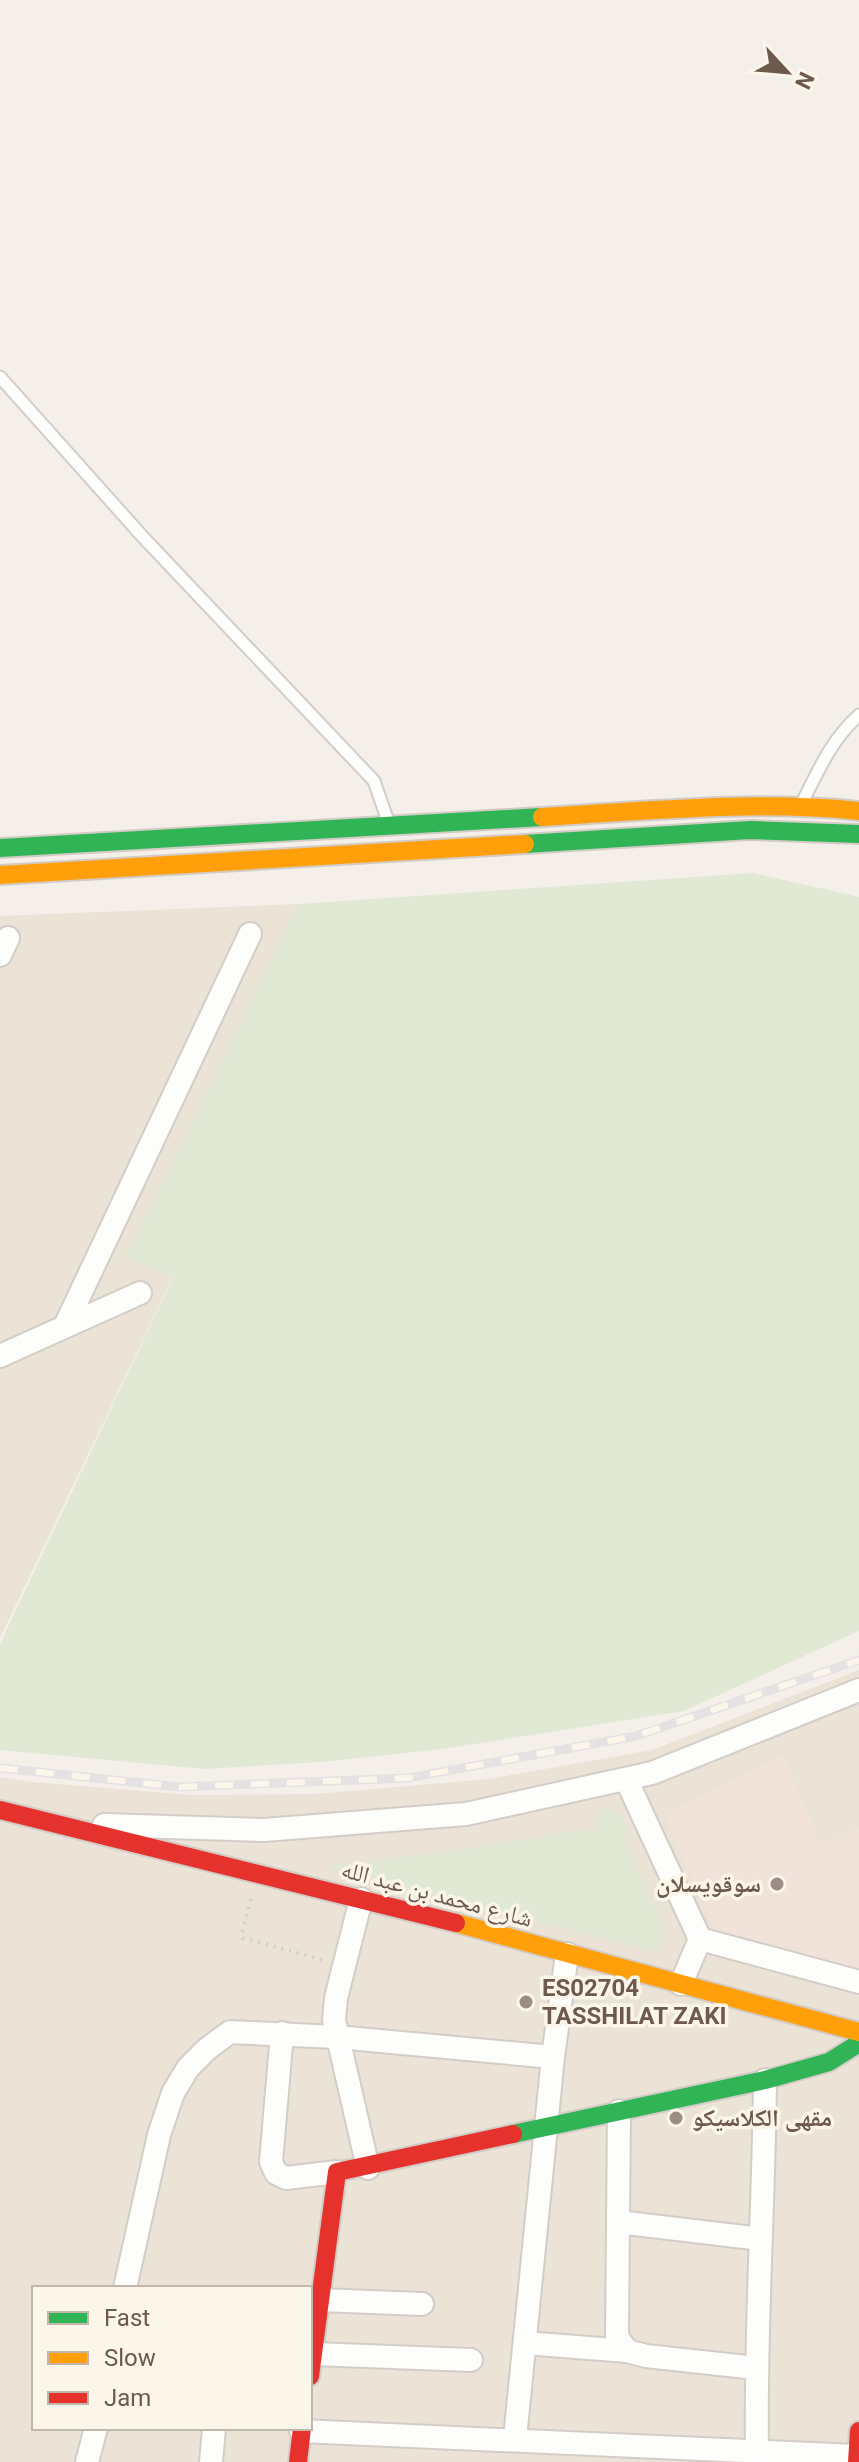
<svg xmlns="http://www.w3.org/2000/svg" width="859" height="2462" viewBox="0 0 859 2462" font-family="Roboto,'Noto Naskh Arabic',sans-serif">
<rect width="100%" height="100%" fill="#f4f0e9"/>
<!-- residential -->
<g fill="#ece3d7" fill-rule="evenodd">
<polygon points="299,904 125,1259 174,1275 0,1638 0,916"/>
<path d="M859,1670v792h-859v-685l32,5 160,13 123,-1 174,-15 163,-29zM34,2288h276v140h-276z"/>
</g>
<!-- commercial -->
<polygon fill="#f1e3da" points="783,1755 821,1845 859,1826 859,1968 730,1935 710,1922 665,1813"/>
<!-- green -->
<g fill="#e1e9d5">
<polygon points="753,873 859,897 859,1631 684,1711 443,1749 321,1762 204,1769 0,1750 0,1644 174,1276 125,1259 299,904"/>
<polygon points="598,1809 612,1810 625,1822 625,1840 663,1927 658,1952 324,1866 455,1851 596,1828"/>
</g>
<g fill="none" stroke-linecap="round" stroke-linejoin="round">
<!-- lane casing -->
<g stroke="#d3cdc7" stroke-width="15">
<g id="lane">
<polyline points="0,377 142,536 374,781 389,824"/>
<path d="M803,801c16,-32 29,-62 56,-86"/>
</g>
</g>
<!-- street casing -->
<g stroke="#d3cdc7" stroke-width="26">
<g id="street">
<polyline points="0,955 8,938"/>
<polyline points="66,1324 250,934"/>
<polyline points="0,1356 140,1293"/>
<polyline points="626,1779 700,1939 859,1982"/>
<polyline points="104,1825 264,1830 466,1814 652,1773 859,1690"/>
<polyline points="361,1899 336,1998 334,2020 368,2168"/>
<polyline points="681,1984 700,1939"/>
<polyline points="282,2033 271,2162 276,2173 286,2178 337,2172"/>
<polyline points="619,2111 617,2337 627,2351 646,2356 756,2368"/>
<polyline points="618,2222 761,2239"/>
<polyline points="125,2288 159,2135 173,2093 188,2068 207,2049 230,2032 337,2037 553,2057"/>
<polyline points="320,2300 422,2304"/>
<polyline points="525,2343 627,2351"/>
<polyline points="313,2354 471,2360"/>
<polyline points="301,2431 857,2456"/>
<polyline points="515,2438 553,2057 567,1954"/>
<path d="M757,2450c-2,-123 7,-246 8,-370"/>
<polyline points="87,2462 96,2428"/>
<polyline points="211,2462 214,2428"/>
</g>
</g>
<!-- fast casing -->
<g stroke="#d3ccc6" stroke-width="22">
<g id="fast">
<polyline points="525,844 750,830 859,834"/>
<polyline points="0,848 542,817"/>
<polyline points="513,2134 765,2080 829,2062 859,2043"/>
</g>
</g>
<!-- slow casing -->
<g stroke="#d3ccc6" stroke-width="22">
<g id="slow">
<path d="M542,817c106,-6 212,-17 317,-6"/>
<polyline points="0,875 525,844"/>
<polyline points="456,1923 859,2032"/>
</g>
</g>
<!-- jam casing -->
<g stroke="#d3ccc6" stroke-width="22">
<g id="jam">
<polyline points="0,1810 456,1923"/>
<polyline points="310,2376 337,2172 513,2134"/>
<polyline points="298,2462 302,2428"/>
<polyline points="857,2462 859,2431"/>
</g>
</g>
<!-- path -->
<polyline stroke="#d4cfca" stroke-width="4" stroke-dasharray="2 6" stroke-linecap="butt" points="251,1899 242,1933 243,1938 323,1960"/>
<!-- lane -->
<use href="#lane" stroke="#fdfdfc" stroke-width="11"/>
<!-- street -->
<use href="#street" stroke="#fdfdfc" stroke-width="22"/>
<!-- fast -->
<use href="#fast" stroke="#30b455" stroke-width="18"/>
<!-- slow -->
<use href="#slow" stroke="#ff9f0a" stroke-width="18"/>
<!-- jam -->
<use href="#jam" stroke="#e5322d" stroke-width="18"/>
<!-- rail casing -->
<g stroke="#e4e2e3" stroke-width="9">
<polyline id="rail" points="0,1768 180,1787 408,1778 636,1736 859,1660"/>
</g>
<!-- rail -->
<use href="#rail" stroke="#fcf5ea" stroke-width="6" stroke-dasharray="18" stroke-linecap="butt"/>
</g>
<!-- markers -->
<g fill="#9c8e84" stroke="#fcf5ea" stroke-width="3">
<circle cx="777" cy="1884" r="8"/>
<circle cx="526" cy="2002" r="8"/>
<circle cx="676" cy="2118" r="8"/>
</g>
<g text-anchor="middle" stroke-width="7" stroke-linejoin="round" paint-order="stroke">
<!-- poi labels -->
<g font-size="24" font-weight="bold" fill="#6d594d" stroke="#fcf5ea" text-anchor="start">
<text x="761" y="1892" text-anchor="end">سوقويسلان</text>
<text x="542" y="1996">ES02704<tspan x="542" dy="28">TASSHILAT ZAKI</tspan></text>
<text x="692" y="2126">مقهى الكلاسيكو</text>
</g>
<!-- street labels -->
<g font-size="24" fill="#6d594d" stroke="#fcf5ea">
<text transform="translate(437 1894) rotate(15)" y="8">شارع محمد بن عبد الله</text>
</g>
</g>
<!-- legend -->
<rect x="32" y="2286" width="280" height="144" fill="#fcf5ea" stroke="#c3b7ab" stroke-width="2"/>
<rect x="48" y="2312" width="40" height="12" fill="#30b455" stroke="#c3b7ab" stroke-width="2"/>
<text x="104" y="2326" font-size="24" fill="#6d594d">Fast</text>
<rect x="48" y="2352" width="40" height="12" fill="#ff9f0a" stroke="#c3b7ab" stroke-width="2"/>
<text x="104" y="2366" font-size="24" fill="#6d594d">Slow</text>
<rect x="48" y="2392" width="40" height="12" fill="#e5322d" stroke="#c3b7ab" stroke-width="2"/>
<text x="104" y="2406" font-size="24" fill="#6d594d">Jam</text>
<!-- north arrow -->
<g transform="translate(787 72) rotate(116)" stroke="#fcf5ea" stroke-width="6" paint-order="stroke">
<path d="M0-6L14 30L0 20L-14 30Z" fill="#6d594d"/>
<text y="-12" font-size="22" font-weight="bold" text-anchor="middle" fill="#6d594d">N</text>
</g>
</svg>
